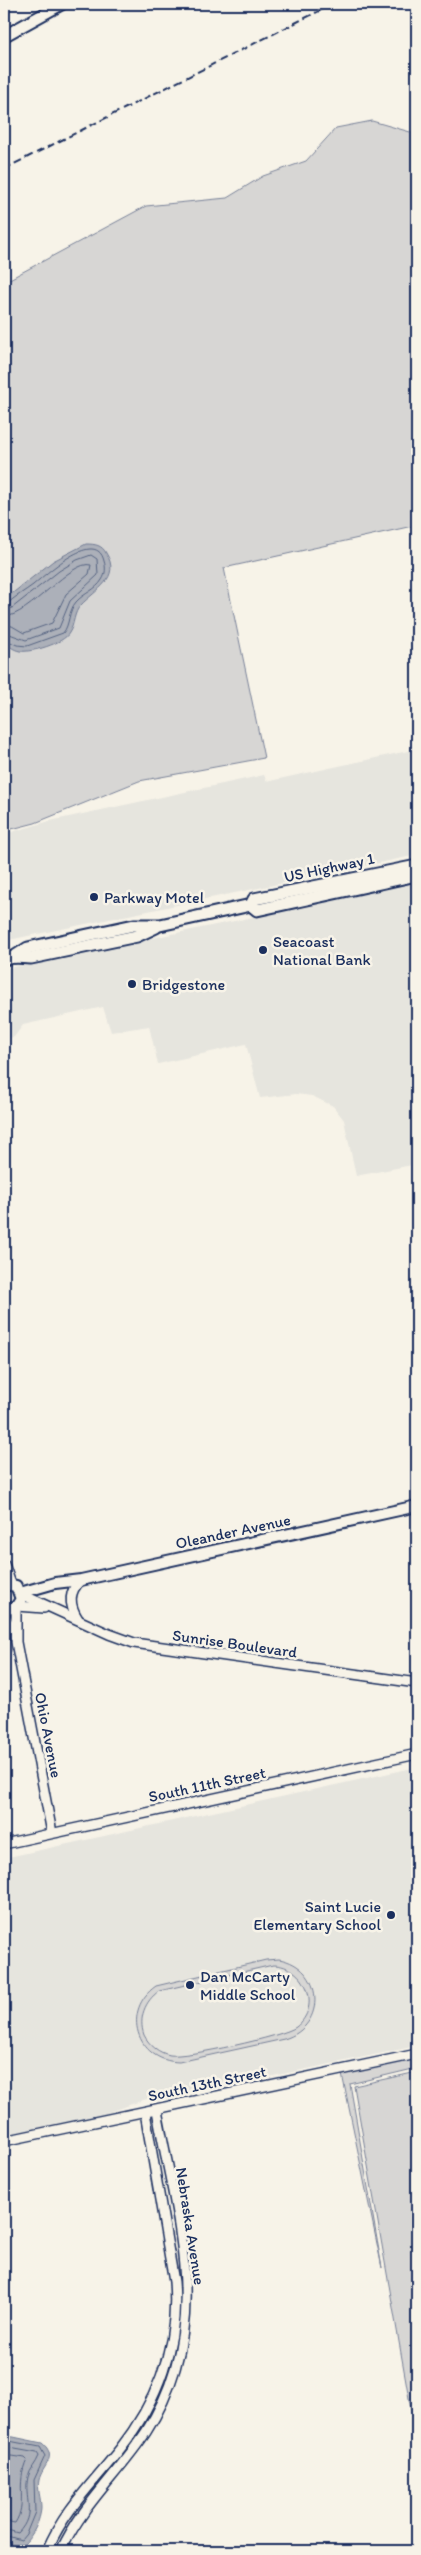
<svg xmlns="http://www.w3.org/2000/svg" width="421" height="2555" viewBox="0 0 421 2555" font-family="Itim,sans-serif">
<rect width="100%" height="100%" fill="#f7f3e8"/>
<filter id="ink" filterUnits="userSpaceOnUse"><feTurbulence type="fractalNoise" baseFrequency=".02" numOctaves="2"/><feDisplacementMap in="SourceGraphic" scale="10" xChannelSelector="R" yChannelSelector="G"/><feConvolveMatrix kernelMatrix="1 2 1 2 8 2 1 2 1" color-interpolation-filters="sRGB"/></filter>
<g filter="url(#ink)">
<!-- built -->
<g fill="#e6e5de">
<polygon points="417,749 417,855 4,941 4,834 50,821 264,775 266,780 270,781"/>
<polygon points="417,883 417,1164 356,1176 344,1120 333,1106 312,1096 296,1094 260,1098 246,1044 158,1064 149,1026 111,1032 103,1007 23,1025 14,1037 4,1039 4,969"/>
<polygon points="417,1767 417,2046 245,2082 221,2084 143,2100 105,2114 4,2135 4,1858"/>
</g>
<!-- green -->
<g fill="#d7d6d4" stroke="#798299" fill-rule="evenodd">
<polygon points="372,121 417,134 417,525 224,568 264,758 139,781 35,823 4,831 4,282 146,206 227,198 263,176 306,161 336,128"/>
<path d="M279,1959c45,8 49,67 5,80l-105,23c-43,-1 -58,-52 -23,-76l110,-26zM273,1965c32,0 50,41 23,62 -11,9 -112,31 -126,28 -11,-2 -21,-10 -26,-20 -6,-17 1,-34 15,-44z"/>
<polygon points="417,2057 417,2068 350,2084 382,2268 342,2074"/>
<polygon points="417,2072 417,2444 354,2086"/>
</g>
<!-- water -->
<g fill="#acb0b9" stroke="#727c95">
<path d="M86,544c9,0 16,1 20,9 16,25 -11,37 -25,52 -8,8 -6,19 -12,28 -5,10 -38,20 -49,18 -6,-1 -11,-5 -16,-9v-42l49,-39z"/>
<path d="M4,2435l38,8c17,14 0,23 -3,37 -2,9 2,18 2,27 0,13 -9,30 -18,38l-9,1 -10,-7z"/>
</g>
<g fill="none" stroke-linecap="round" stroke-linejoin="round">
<!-- shore -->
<g stroke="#556382" stroke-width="1">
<path d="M4,603h4c8,-7 17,-12 25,-18 12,-10 63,-58 71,-24 2,6 2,13 -2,19 -6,10 -18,13 -26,22 -8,9 -6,23 -13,31l-36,13 -10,-1 -13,-6"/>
<polyline points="4,610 12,608 59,571 77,560 91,555 97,559 98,575 70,601 59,628 26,640 4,632"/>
<path d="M4,617c26,-1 67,-58 87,-52l-2,9 -23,20 -14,29 -28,10 -12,-7 -8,-1"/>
<polyline points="4,2440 40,2447 45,2456 34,2480 35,2512 26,2534 21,2540 4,2535"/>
<path d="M4,2447l33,6 2,3c-3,8 -9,13 -11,21 -5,21 9,36 -10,56l-14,-4"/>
<path d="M4,2455l21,3 2,2c-12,25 1,43 -12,63l-11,-2"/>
</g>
<!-- tertiary casing -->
<g stroke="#1b2f5e" stroke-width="12">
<g id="tertiary">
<polyline points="4,1564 11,1584"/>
<polyline points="21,1594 109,1634 134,1643 417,1683"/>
<polyline points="17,1606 44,1608"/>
<polyline points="16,1607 16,1642 52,1833"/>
<polyline points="4,1613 13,1635"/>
<path d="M78,1619c-9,-14 -10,-27 3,-39"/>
<polyline points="4,1844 417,1754"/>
<polyline points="4,2141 417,2054"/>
<path d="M47,2551c16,-40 47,-69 73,-102 38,-49 59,-106 54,-167l-29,-170"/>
<path d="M61,2551c21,-46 57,-77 85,-119 68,-105 31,-210 11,-322"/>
</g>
</g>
<!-- secondary casing -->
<g stroke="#1b2f5e" stroke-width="14">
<g id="secondary">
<polyline points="4,36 62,4"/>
<polyline points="4,1584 16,1586 21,1599 16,1607 4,1610"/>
<polyline points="20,1593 55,1583 81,1580 417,1506"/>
</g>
</g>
<!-- primary casing -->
<g stroke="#1b2f5e" stroke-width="15">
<g id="primary">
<polyline points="251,905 257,910 417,875"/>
<polyline points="14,957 28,948 134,925 160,925 251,905 254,899 417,866"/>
<polyline points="4,959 14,957 31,958 137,936 156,927"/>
</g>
</g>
<!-- tertiary -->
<use href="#tertiary" stroke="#f7f3e8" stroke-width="9"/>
<!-- secondary -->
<use href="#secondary" stroke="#f7f3e8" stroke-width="10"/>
<!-- primary -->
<use href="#primary" stroke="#f7f3e8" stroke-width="11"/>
<!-- rail -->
<polyline stroke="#1b2f5e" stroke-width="2" stroke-dasharray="8 4" stroke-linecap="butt" points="4,169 333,4"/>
</g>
</g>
<!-- markers -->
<g fill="#1b2f5e" stroke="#f7f3e8" stroke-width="2">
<circle cx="94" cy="897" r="5"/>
<circle cx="263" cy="950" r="5"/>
<circle cx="132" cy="984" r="5"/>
<circle cx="391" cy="1915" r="5"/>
<circle cx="190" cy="1985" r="5"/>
</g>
<g text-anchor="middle" stroke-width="5" stroke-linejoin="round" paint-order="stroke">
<!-- street labels -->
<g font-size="16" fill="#1b2f5e" stroke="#f7f3e8">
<text transform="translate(329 867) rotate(-12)" y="6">US Highway 1</text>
<text transform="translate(233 1531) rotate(-12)" y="6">Oleander Avenue</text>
<text transform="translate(235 1643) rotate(8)" y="6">Sunrise Boulevard</text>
<text transform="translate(49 1735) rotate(79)" y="6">Ohio Avenue</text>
<text transform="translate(207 1784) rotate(-12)" y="6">South 11th Street</text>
<text transform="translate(207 2083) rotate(-12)" y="6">South 13th Street</text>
<text transform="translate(191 2226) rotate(81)" y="6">Nebraska Avenue</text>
</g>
<!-- poi labels -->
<g font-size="16" fill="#1b2f5e" stroke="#f7f3e8" text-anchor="start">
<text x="104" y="903">Parkway Motel</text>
<text x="273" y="947">Seacoast<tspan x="273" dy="18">National Bank</tspan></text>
<text x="142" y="990">Bridgestone</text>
<text x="381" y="1912" text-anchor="end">Saint Lucie<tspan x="381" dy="18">Elementary School</tspan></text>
<text x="200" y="1982">Dan McCarty<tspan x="200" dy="18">Middle School</tspan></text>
</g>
</g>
<!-- margin -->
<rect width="421" height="2555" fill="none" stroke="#f7f3e8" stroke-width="20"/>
<rect x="10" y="10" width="401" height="2535" fill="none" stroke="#1b2f5e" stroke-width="2" filter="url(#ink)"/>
</svg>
